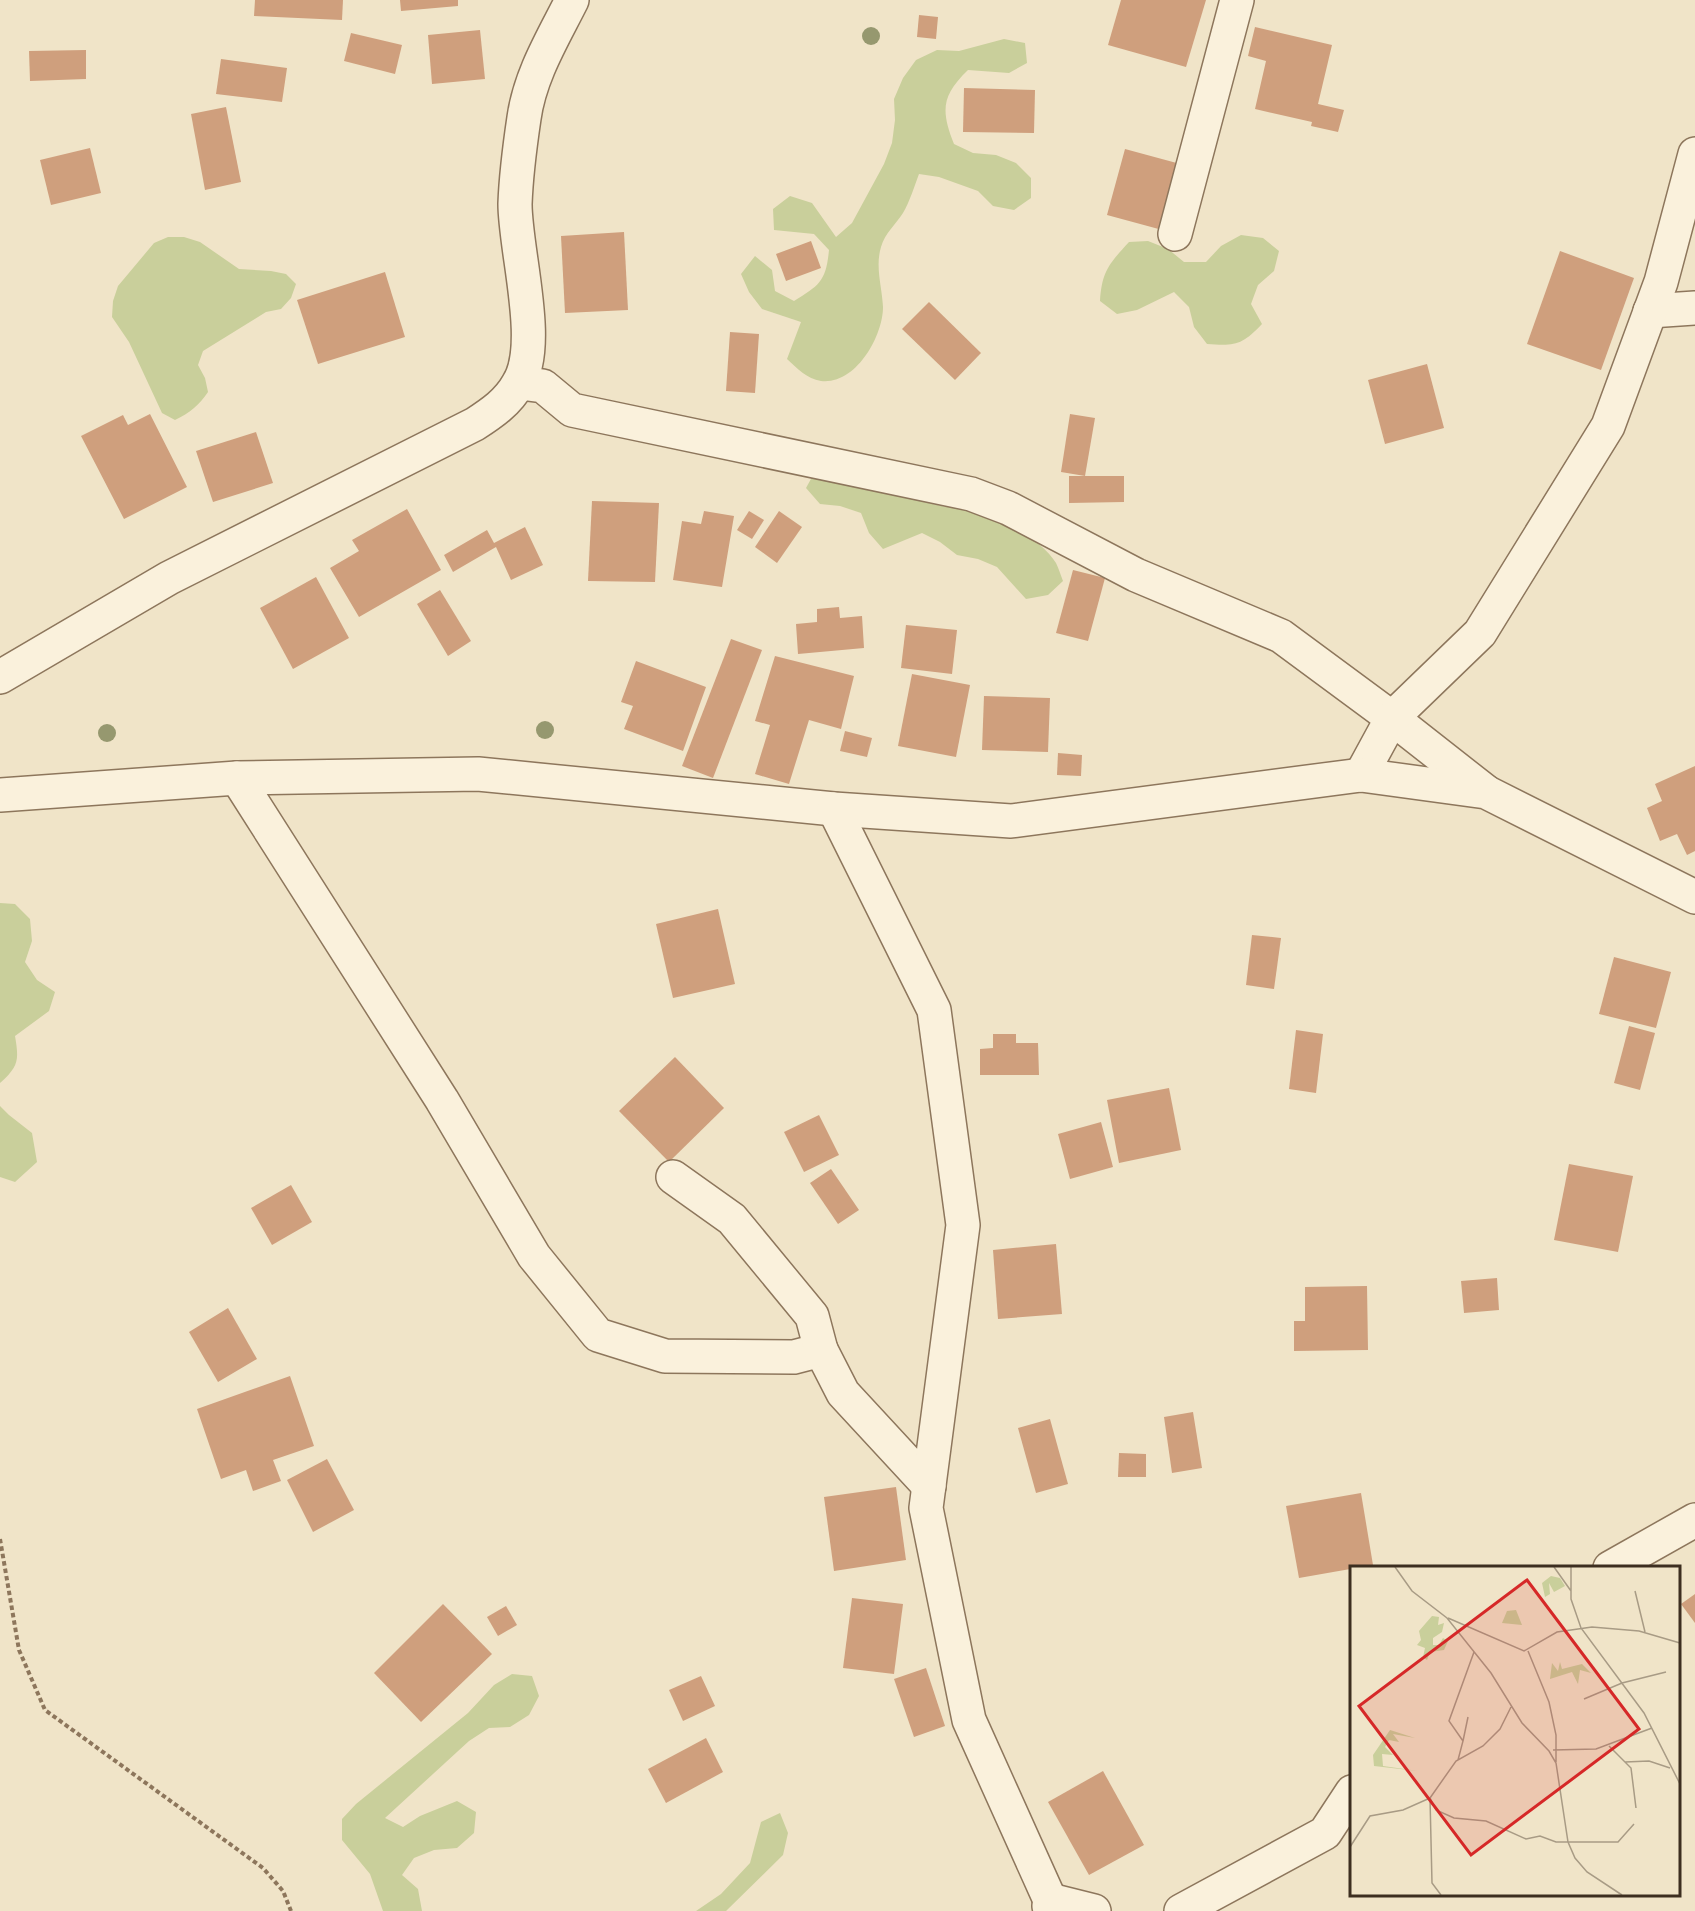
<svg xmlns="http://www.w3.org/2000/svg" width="1695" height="1911" viewBox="0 0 1695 1911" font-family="Merriweather,serif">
<rect width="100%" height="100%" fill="#f0e4c8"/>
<!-- green -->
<g fill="#c9cf9b">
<path d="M1004,39l21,4 2,20 -18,10 -41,-3c-27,26 -27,41 -14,74l19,9 23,2 20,8 15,15v20l-17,12 -21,-4 -15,-15 -39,-14 -20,-3c-5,13 -9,27 -16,39 -7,11 -18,20 -22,34 -6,20 1,39 2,60 0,29 -27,78 -62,74 -14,-2 -24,-13 -34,-22l14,-37 -39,-13 -13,-17 -8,-18 14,-18 17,14 3,21 19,10c26,-16 32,-20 35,-51l-15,-16 -40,-4 -1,-21 17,-13 22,7 24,34 16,-14 32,-59 8,-21 3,-23 -1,-21 9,-21 13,-18 21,-10 22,1z"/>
<path d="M1241,235l22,3 16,13 -5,20 -16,14 -7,19 11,20c-20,21 -26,22 -55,20l-13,-17 -5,-20 -15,-15 -37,18 -20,4 -17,-13c2,-30 9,-37 29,-59l19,-1 20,8 16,13h22l15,-16z"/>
<path d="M168,237h16l16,5 39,27 32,2 15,3 10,10 -5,14 -10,11 -15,3 -63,39 -5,14 7,13 3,14c-9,13 -18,21 -33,28l-13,-7 -33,-71 -17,-25 1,-16 5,-15 36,-43z"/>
<path d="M817,468l90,21 17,13 22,5 21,-8c25,15 74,39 89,64 3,6 5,13 7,18l-15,14 -22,4 -29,-32 -19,-8 -21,-4 -17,-13 -18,-9 -39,16 -14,-16 -8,-20 -21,-7 -20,-2 -14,-16z"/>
<path d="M0,903l15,1 15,15 2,22 -7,21 12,18 18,12 -6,19 -34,25c4,24 4,30 -15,47z"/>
<polygon points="0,1106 9,1115 32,1133 37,1162 15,1182 0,1177"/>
<polygon points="512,1674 532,1676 539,1696 529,1715 510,1727 489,1728 469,1741 385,1818 403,1827 420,1816 457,1801 476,1812 474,1833 457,1848 434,1850 414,1858 402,1875 418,1889 422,1911 383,1911 370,1874 342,1840 342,1819 356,1804 468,1713 494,1685"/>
<polygon points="780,1813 788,1833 783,1855 726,1911 696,1911 721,1894 750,1863 761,1822"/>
</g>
<!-- building -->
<g fill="#cf9f7d">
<polygon points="255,0 343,0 342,20 254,16"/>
<polygon points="400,0 458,0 458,6 401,11"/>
<polygon points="1121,0 1206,0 1186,67 1108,45"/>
<polygon points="919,15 938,17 936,39 917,37"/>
<polygon points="1255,27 1332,45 1318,104 1344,110 1338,132 1311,126 1312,122 1255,109 1266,61 1248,56"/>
<polygon points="480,30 485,79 432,84 428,35"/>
<polygon points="351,33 402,45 395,74 344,61"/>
<polygon points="86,50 86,79 30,81 29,51"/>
<polygon points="221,59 287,68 282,102 216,94"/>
<polygon points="964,88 1035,90 1034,133 963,132"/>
<polygon points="226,107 241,182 205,190 191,114"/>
<polygon points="90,148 101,193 51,205 40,160"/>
<polygon points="1125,149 1184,165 1166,231 1107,215"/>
<polygon points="624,232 628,310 565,313 561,236"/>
<polygon points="811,241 821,268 786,281 776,254"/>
<polygon points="1560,251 1634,278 1601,370 1527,344"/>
<polygon points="385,272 405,337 318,364 297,300"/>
<polygon points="929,302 981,353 955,380 902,329"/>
<polygon points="730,332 759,334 755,393 726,391"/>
<polygon points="1427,364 1444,428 1385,444 1368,380"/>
<polygon points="150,414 187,487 124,519 81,436 123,415 128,425"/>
<polygon points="1070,414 1095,418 1085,476 1061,472"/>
<polygon points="256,432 273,483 213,502 196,451"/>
<polygon points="1069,476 1124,476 1124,502 1069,503"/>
<polygon points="592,501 659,503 655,582 588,581"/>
<polygon points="407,509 441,570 359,617 330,568 359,551 352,540"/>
<polygon points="704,511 734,516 722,587 673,580 682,521 701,524"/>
<polygon points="749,511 764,520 752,539 737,530"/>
<polygon points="779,511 802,527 777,563 755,547"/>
<polygon points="525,527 543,565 511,580 496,547 453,572 444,555 487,530 494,543"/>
<polygon points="1073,570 1105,578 1088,641 1056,633"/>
<polygon points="316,577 349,638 293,669 260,608"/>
<polygon points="440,590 471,641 448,656 417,604"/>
<polygon points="839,607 840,618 862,616 864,648 798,654 796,624 817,622 817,609"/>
<polygon points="906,625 957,630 952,674 901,668"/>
<polygon points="731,639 762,650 713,778 682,766"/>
<polygon points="775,656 854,676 841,729 809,720 789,784 755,774 770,725 755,721"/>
<polygon points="636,661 706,687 683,751 624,729 633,706 621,702"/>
<polygon points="912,674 970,685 956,757 898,746"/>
<polygon points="984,696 1050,698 1048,752 982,750"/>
<polygon points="845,731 872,738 867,757 840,751"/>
<polygon points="1058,753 1082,755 1081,776 1057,775"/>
<polygon points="1695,766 1695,851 1687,855 1677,834 1660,841 1647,808 1662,801 1655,784"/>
<polygon points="718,909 735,984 673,998 656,924"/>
<polygon points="1252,935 1281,938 1274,989 1246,985"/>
<polygon points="1614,957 1671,972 1656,1028 1599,1014"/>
<polygon points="1629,1026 1655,1033 1640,1090 1614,1083"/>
<polygon points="1296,1030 1323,1034 1316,1093 1289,1089"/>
<polygon points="993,1034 1016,1034 1016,1043 1038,1043 1039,1075 980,1075 980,1049 993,1048"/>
<polygon points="675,1057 724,1108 669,1162 619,1111"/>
<polygon points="1169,1088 1181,1150 1119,1163 1107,1100"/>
<polygon points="819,1115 839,1155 804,1172 784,1132"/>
<polygon points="1101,1122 1113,1167 1070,1179 1058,1134"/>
<polygon points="1569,1164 1633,1176 1618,1252 1554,1240"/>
<polygon points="831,1169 859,1210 838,1224 810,1183"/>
<polygon points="291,1185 312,1222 272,1245 251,1208"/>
<polygon points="1056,1244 1062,1314 998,1319 993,1250"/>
<polygon points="1497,1278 1499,1310 1464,1313 1461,1281"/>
<polygon points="1367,1286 1368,1350 1294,1351 1294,1321 1305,1321 1305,1287"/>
<polygon points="228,1308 257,1359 218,1382 189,1332"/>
<polygon points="290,1376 314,1446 273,1460 281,1481 253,1491 246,1470 221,1479 197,1409"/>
<polygon points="1193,1412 1202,1468 1172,1473 1164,1417"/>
<polygon points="1050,1419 1068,1484 1036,1493 1018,1428"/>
<polygon points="1119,1453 1146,1454 1146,1477 1118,1477"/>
<polygon points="327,1459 354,1510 313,1532 287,1480"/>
<polygon points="896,1487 906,1560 834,1571 824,1497"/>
<polygon points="1361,1493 1373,1565 1299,1578 1286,1506"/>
<polygon points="1695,1594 1695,1623 1681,1604"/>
<polygon points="852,1598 903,1604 894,1674 843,1668"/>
<polygon points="443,1604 492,1654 421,1722 374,1673"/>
<polygon points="506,1606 517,1625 498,1636 487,1617"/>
<polygon points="926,1668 945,1726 914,1737 894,1679"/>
<polygon points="701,1676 715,1706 683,1721 669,1690"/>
<polygon points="706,1738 723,1772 666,1803 648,1769"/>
<polygon points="1103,1771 1144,1845 1089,1875 1048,1802"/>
</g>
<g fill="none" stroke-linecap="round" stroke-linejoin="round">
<!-- minor casing -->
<g stroke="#8d765c" stroke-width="36">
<g id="minor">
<polyline points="1175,234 1237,0"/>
<polyline points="1650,311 1695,308"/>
<polyline points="520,383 543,386 572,410 971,494 1008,508 1136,575 1281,636 1392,718 1485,791"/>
<path d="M0,677l169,-99 306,-154c17,-11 33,-22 43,-40 25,-39 -3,-133 -3,-180 1,-28 5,-59 9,-86 6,-43 29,-80 48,-118"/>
<polyline points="1361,775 1392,718 1480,633 1608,426 1661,282 1695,154"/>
<polyline points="237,778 442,1100 534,1256 598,1335 665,1356 794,1357 821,1350 843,1393 929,1486"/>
<polyline points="0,795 237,778 478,774 834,809 1011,821 1361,775 1486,792 1695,897"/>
<polyline points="834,809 934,1010 963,1225 926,1508 969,1720 1050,1900 1064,1911"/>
<polyline points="673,1177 732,1219 812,1316 821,1350"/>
<polyline points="1610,1568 1695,1520"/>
<polyline points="1049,1906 1050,1900 1094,1911"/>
<polyline points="1181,1911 1325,1833 1352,1792"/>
</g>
</g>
<!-- path -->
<polyline stroke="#8d765c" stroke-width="4" stroke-dasharray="4.5 3" stroke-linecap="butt" points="0,1539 19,1650 45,1710 263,1868 283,1891 291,1911"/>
<!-- minor -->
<use href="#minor" stroke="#faf1dc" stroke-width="33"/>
</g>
<!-- trees -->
<g fill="#96986f">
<circle cx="871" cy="36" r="9"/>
<circle cx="545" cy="730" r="9"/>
<circle cx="107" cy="733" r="9"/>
</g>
<!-- overview -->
<g transform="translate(1350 1566)">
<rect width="330" height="330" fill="#f0e4c8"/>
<path d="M201,10l9,2 5,8 -11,6 -5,-9 1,11 -5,3 -3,-14zM166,44l6,15 -20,-2 5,-12zM82,50l7,1 -1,8 6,-2 -2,9 -9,6v7h6l4,-7 5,3 -4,9 -14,2 -3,8 -4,-3 2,-9 -8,-3 4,-5 -2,-9zM210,96l2,7 20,-5 9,9 -11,-3 -2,14 -6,-12 -22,7 2,-16 6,8zM40,164l25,8 -22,-4 6,8 -10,-2 -4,7 8,8 -11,-1 1,12 35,5 -44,-5 -1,-11z" fill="#c9cf9b"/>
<path fill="none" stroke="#a89b85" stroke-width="1.5" d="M45,1l17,24 35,27 44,55 31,50 27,28 7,12 12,79 7,16 12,14 35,23M204,1l17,24M221,1v32l10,29 63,85 36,71M285,25l10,41M98,52l76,33 33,-19 35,-5 47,4 41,12M178,85l21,51 7,33v27M234,133l38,-16 44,-11M113,175l5,-24M259,180l22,22 5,40M203,184l43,-1 56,-21M108,194l5,-19 -14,-20 25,-69M275,196l24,-1 21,7M0,281l20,-31 33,-6 27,-12 6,12 18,8 32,3 40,18 14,-3 16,6h62l16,-18M91,329l-9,-12 -2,-85 26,-37 27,-15 17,-17 11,-22"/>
<path fill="#d62828" fill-opacity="0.15" stroke="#d62828" stroke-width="3" d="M177,14l112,149 -168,126 -112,-149z"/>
<rect width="330" height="330" fill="none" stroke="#3d2e20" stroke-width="3"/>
</g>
</svg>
